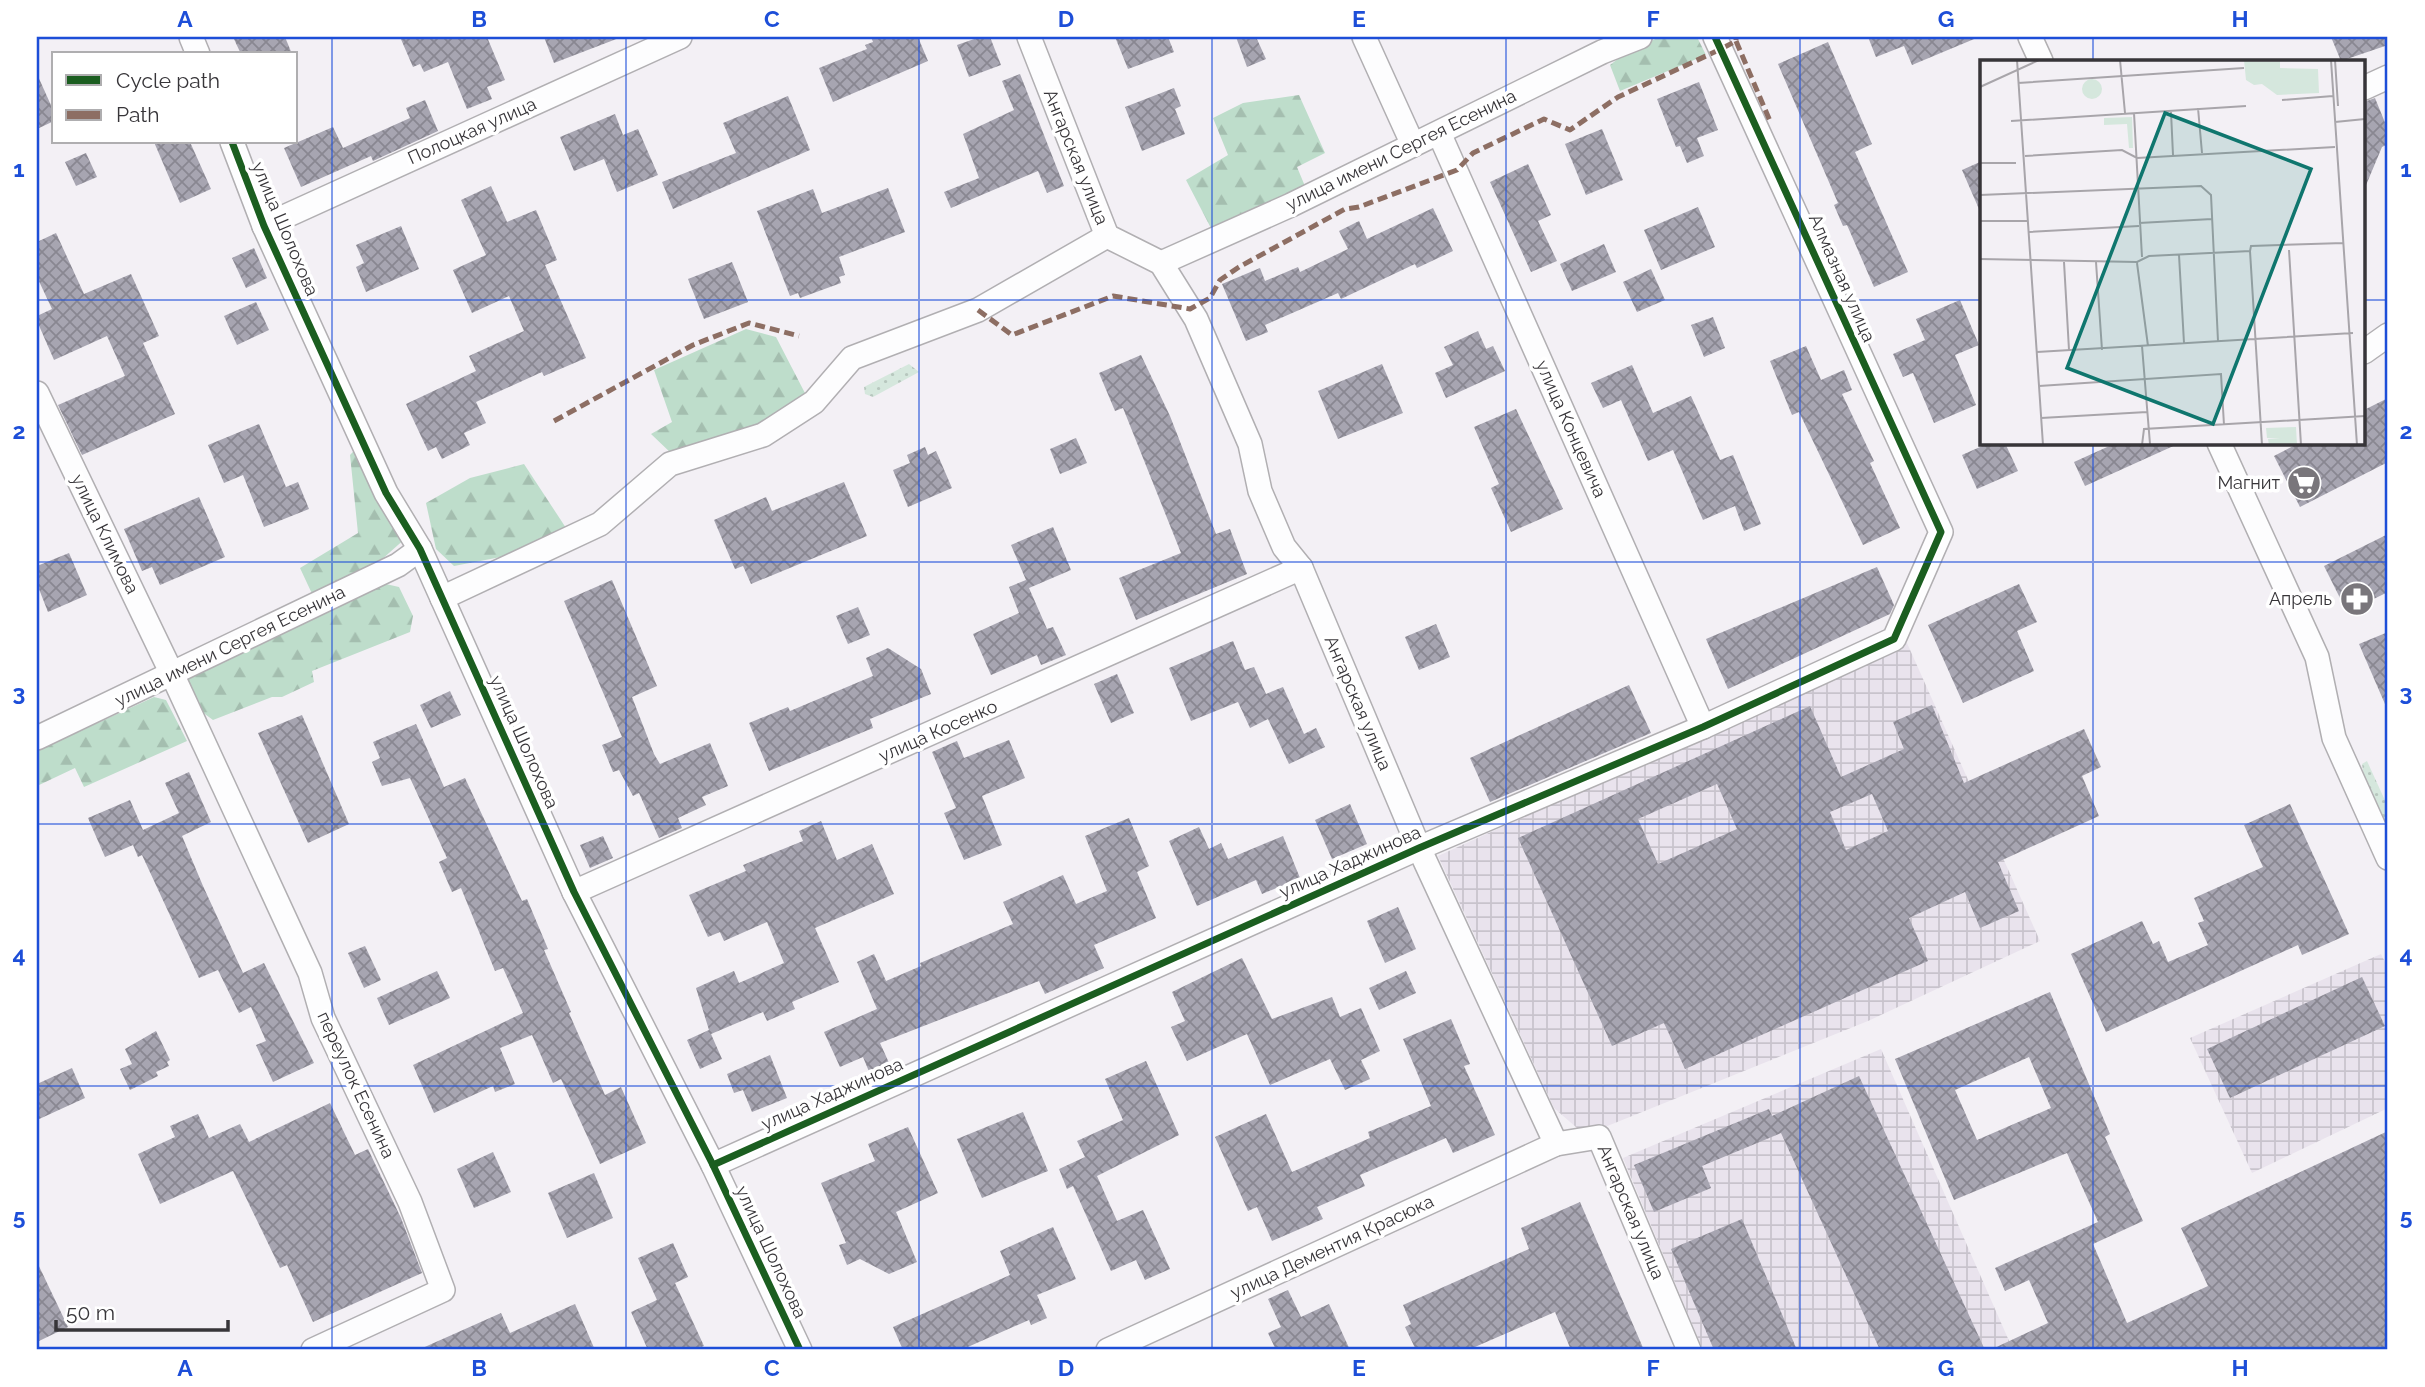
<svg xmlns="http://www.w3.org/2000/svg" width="2425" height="1387" viewBox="0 0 2425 1387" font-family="Raleway,sans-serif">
<defs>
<pattern id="industrial-grid" width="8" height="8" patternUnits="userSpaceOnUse" patternTransform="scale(1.75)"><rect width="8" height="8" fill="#e9e3ed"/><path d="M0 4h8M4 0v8" fill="none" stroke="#c8c3cc"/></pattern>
<pattern id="grass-dots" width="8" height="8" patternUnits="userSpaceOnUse" patternTransform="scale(1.75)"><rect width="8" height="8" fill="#d5e7dd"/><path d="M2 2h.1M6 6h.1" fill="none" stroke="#b7c7be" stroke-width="1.8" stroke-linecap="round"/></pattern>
<pattern id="forest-firs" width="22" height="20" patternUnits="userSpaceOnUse" patternTransform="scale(1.75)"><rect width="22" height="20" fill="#beddcb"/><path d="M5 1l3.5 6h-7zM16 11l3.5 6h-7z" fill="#a4beaf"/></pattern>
<pattern id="building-cross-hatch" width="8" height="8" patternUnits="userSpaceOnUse" patternTransform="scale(1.75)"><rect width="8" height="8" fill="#a7a5b1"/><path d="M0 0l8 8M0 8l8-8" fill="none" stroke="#898791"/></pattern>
</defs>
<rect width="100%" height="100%" fill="#f3f0f5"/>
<!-- industrial -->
<g fill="url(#industrial-grid)">
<polygon points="1907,643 2040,941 1868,1021 1585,1135 1554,1108 1438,856"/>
<polygon points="2381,954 2388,968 2388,1108 2252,1173 2190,1038"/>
<polygon points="1881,1049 2013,1350 1703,1350 1623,1158"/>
</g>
<!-- grass -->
<g fill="url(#grass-dots)">
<polygon points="909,364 919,372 873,397 865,394 864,387"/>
<polygon points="2367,761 2388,807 2388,831 2364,777 2362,764"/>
</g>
<!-- forest -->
<g fill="url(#forest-firs)">
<polygon points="1660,37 1697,37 1706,55 1620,91 1610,65 1628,51"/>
<polygon points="1299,95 1325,153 1297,167 1307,191 1214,234 1186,180 1228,155 1213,118 1243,103"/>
<polygon points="746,329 776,337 807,397 756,433 673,455 651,434 672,422 654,370"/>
<polygon points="366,438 407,537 371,569 314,598 300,568 358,533 350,455"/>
<polygon points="524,464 568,531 521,553 454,566 436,549 426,503 470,478"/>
<polygon points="377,582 399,587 413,616 410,632 312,671 314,682 282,697 272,697 213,720 187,701 179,677"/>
<polygon points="154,697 166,700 187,741 84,787 75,768 37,786 37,751"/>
</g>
<!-- building -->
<g fill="url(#building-cross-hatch)" fill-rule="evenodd">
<polygon points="233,37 285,37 292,54 241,54"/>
<polygon points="400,37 487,37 505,80 487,87 492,99 467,109 448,62 424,72 420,64 413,67"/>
<polygon points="544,37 619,37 619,38 554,63"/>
<polygon points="871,37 918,37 928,61 833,102 819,68 867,49 865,45 873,42"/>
<polygon points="980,37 990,37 1001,65 969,77 957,45"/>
<polygon points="1115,37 1168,37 1174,52 1128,69"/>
<polygon points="1236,37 1256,37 1266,59 1247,67"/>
<polygon points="1868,37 1979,37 1912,65 1904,46 1876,57"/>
<polygon points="2331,37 2388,37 2388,45 2341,61"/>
<polygon points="1828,42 1872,144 1855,152 1908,272 1874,287 1847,225 1843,226 1834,205 1838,203 1778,64"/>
<polygon points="37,74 54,112 54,121 37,129"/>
<polygon points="1020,74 1064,186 1047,193 1038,171 951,208 944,192 979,178 963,134 1014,110 1002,81"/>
<polygon points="1699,82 1718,130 1697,138 1704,156 1687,163 1680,146 1676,147 1657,99"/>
<polygon points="1174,88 1181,106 1175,109 1185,134 1142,151 1125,107"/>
<polygon points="788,96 810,150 673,209 662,182 736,153 723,123"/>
<polygon points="2375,98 2388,130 2388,144 2382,147 2364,190 2364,102"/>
<polygon points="425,100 438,131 373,161 371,156 301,187 284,148 333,127 343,148 410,118 406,108"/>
<polygon points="615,114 623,135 638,129 658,175 617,192 604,159 574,171 560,137"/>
<polygon points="1602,129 1623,180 1586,195 1565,144"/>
<polygon points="154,142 190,142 211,189 180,203"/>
<polygon points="86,153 97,177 76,186 65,162"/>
<polygon points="1982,161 1982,216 1962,170"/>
<polygon points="1528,164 1551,215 1538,221 1557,261 1531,272 1490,182"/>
<polygon points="491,186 507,222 536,210 557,260 545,265 586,358 544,376 542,372 476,402 486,423 464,433 470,445 442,459 436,447 428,451 406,404 476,371 469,356 524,331 509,296 472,313 453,270 486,255 461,200"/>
<polygon points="888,188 905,232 839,257 845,275 839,277 841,283 800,298 798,293 790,296 757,211 813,189 822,213"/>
<polygon points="1698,207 1715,247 1661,270 1644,230"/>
<polygon points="1433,208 1453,251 1417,268 1415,264 1341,299 1338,293 1265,325 1268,332 1246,341 1222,284 1260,268 1265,281 1298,267 1300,272 1348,249 1339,231 1359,221 1367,239"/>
<polygon points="401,226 419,269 366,292 356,267 364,263 356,245"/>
<polygon points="56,233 84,294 131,274 159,336 143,343 175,414 82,455 58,405 125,376 107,336 54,360 37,321 37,316 52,309 37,277 37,242"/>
<polygon points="1604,244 1616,272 1572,291 1560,264"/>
<polygon points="254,248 267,278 246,288 232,258"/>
<polygon points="732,262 748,302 704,319 688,279"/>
<polygon points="1651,269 1665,300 1637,312 1623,282"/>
<polygon points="1960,300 1979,345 1955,355 1976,405 1934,423 1913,373 1903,377 1893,354 1925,340 1916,319"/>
<polygon points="256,302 269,330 237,345 224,316"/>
<polygon points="1713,317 1725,348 1704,357 1691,325"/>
<polygon points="1478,331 1486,349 1493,346 1505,371 1446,398 1435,373 1453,365 1444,347"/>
<polygon points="1806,346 1821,380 1844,370 1852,390 1842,394 1874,461 1870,463 1900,528 1863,545 1799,412 1792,415 1770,361"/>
<polygon points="1141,355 1170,416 1216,534 1230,529 1247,574 1136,620 1119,578 1181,553 1123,408 1115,411 1099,373"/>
<polygon points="1382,364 1403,413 1338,439 1318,391"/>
<polygon points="1632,365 1653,413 1691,396 1720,460 1733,455 1761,524 1744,531 1735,506 1703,520 1673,450 1648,461 1621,400 1603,408 1591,383"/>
<polygon points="2388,398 2388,462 2300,507 2274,456 2299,443 2364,443 2364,410"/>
<polygon points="1516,409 1563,509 1511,532 1491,488 1499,484 1474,427"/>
<polygon points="259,424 286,487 298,482 309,509 264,527 243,475 224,483 208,445"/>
<polygon points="1076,438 1087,463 1060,474 1050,449"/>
<polygon points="1989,443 2005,443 2018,471 1977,489 1962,455"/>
<polygon points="2116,443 2180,443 2085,486 2074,462"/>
<polygon points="925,447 928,455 936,451 952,488 908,507 893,470 910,463 907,455"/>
<polygon points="844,482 867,536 751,584 743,566 735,569 714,520 766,497 772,511"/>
<polygon points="199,497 225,557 160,585 152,567 142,571 124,529"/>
<polygon points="1053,527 1071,570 1029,588 1047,629 1053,627 1066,655 1041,665 1037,655 991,675 973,634 1019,613 1009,587 1026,580 1011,545"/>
<polygon points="2388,534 2388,592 2347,612 2324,566"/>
<polygon points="69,553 87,595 48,612 37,584 37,566"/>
<polygon points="1877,567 1894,605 1890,614 1728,689 1706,639"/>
<polygon points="612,580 657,686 632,697 654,754 660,764 710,743 728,786 702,797 706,805 678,818 682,828 659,838 639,793 633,796 619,770 613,772 602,745 622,737 564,601"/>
<polygon points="2019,584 2037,622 2017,631 2034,671 1963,703 1928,625"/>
<polygon points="858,607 870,635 848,644 836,616"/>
<polygon points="1436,624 1450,657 1419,670 1405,637"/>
<polygon points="2388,632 2388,711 2359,644"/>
<polygon points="1233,641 1245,670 1254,667 1266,694 1283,687 1304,734 1316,728 1325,747 1289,764 1268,719 1250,728 1238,702 1191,721 1169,668"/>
<polygon points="888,648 921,669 931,694 870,719 873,728 769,771 749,723 788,707 790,711 873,676 866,658"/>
<polygon points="1117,674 1134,713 1111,723 1094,684"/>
<polygon points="1629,685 1651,733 1490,802 1470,758"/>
<polygon points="450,691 461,715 431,728 420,705"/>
<path d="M1932,705l32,78 120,-54 17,38 -19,9 17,40 -101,46 21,49 -39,17 -15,-36 -56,26 19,43 -243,108 -21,-46 -52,23 -94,-208 292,-132 31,71 63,-28 -11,-27zM1717,784l20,45 -79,35 -20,-45zM1872,794l16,37 -42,19 -16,-38z"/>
<polygon points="302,715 349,824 308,843 258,733"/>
<polygon points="416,724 444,787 465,778 522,901 527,899 548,949 544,950 571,1012 569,1013 605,1095 621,1087 646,1143 600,1164 561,1079 553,1083 532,1035 500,1048 515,1084 495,1092 493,1086 434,1113 413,1065 523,1013 503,968 495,971 461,888 452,892 439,862 447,858 410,778 382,786 372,762 380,758 373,742"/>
<polygon points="1009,740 1025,778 982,796 1002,845 964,860 944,813 956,808 932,752 957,741 964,758"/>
<polygon points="189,772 211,822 182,836 203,886 243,973 264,963 314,1063 273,1082 256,1045 266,1041 251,1007 239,1013 218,970 199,978 142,855 138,857 133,845 105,857 88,818 130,800 143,830 179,813 165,783"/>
<polygon points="1350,804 1367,844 1332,859 1315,820"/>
<polygon points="2290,804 2349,934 2302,955 2298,945 2106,1032 2071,954 2142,921 2153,944 2159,941 2168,962 2208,945 2198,923 2204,921 2194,898 2263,867 2244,825"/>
<polygon points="1129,818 1149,866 1137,872 1156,918 1094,945 1104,968 1045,994 1039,981 880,1043 890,1065 870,1074 863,1057 840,1067 824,1032 877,1009 857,962 874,954 886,981 921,966 920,963 1013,924 1003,902 1063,875 1076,904 1107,891 1085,836"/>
<polygon points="821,821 837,860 872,844 894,894 815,928 839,982 792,1002 795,1009 767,1021 763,1012 711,1034 722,1059 700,1069 687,1040 709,1030 696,988 734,971 739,983 784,963 767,922 724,941 720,932 708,937 689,895 746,871 743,865 803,841 799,831"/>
<polygon points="1199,827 1209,849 1221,843 1228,859 1283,836 1300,878 1262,894 1256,880 1197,906 1169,841"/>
<polygon points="603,836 613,858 590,868 580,845"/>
<polygon points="1398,907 1416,949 1385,963 1367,921"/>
<polygon points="365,946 381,980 364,988 348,953"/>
<polygon points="1242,958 1272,1019 1332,997 1340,1017 1361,1008 1380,1051 1361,1060 1370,1079 1345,1090 1330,1059 1270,1085 1247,1034 1187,1061 1171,1027 1185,1021 1172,992"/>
<polygon points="437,971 450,998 389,1025 377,998"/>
<polygon points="1406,971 1416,993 1379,1010 1369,988"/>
<polygon points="2362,977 2385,1026 2230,1098 2207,1049"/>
<path d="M2050,992l60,142 -5,3 38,84 -50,23 34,79 81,-37 -27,-58 207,-97v219h-398l58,-27 -19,-43 -24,11 -10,-23 103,-46 -31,-69 -113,47 -59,-141zM2029,1057l22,51 -74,32 -22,-50z"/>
<polygon points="1451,1019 1470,1064 1464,1066 1495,1135 1453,1153 1446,1138 1360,1175 1365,1186 1317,1207 1323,1219 1272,1241 1257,1207 1248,1211 1215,1137 1266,1114 1292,1172 1370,1138 1368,1132 1431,1106 1403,1039"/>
<polygon points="156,1031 170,1060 167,1062 169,1066 156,1072 158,1076 130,1090 120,1069 132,1064 125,1049"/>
<polygon points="770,1055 787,1098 752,1112 743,1090 734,1093 727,1074"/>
<polygon points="1146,1061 1179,1135 1097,1176 1117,1221 1143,1210 1170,1269 1145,1280 1136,1260 1111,1271 1073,1186 1067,1189 1059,1169 1085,1157 1077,1141 1123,1120 1105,1079"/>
<polygon points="72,1068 85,1098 37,1120 37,1084"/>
<polygon points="1859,1076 1985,1350 1880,1350 1781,1133 1702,1166 1711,1188 1654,1212 1634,1165 1769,1109 1772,1116"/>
<polygon points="330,1103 355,1155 368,1149 401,1218 422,1273 313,1322 287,1265 280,1268 233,1171 160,1204 138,1154 175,1137 170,1126 198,1114 209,1138 240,1124 249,1142"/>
<polygon points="1023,1112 1048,1171 982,1198 957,1139"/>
<polygon points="908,1127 938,1193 896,1212 917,1262 889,1274 860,1259 847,1265 839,1245 846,1243 821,1183 875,1161 868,1144"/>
<polygon points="493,1152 511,1192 474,1208 457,1169"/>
<polygon points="594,1173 613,1218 567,1238 548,1193"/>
<polygon points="1580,1202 1644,1350 1571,1350 1555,1312 1468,1350 1416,1350 1405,1327 1411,1324 1403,1305 1529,1249 1521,1228"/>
<polygon points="1742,1219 1797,1350 1714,1350 1671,1249"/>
<polygon points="1053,1227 1076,1279 1037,1295 1047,1318 1031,1325 1029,1320 961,1350 903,1350 893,1327 1010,1275 1000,1251"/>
<polygon points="673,1243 688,1277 675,1283 704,1346 694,1350 648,1350 631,1312 657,1300 638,1258"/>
<polygon points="37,1262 68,1327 37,1342"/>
<polygon points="1288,1290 1301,1317 1329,1304 1350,1350 1276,1350 1268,1333 1281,1327 1268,1299"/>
<polygon points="575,1304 595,1350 418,1350 501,1313 510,1333"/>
</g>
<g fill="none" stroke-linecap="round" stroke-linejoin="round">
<!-- minor casing -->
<g stroke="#b1afb2" stroke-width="26">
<g id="minor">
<polyline points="191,37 198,54"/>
<polyline points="1029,37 1107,236 1161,263 1196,319 1250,444 1260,491 1284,547 1301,568 1419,848 1556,1144"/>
<polyline points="1364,37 1413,145"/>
<polyline points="2030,37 2041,61"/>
<polyline points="2364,88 2388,77"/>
<polyline points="1439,133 1703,727"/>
<polyline points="232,142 264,226 386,493 420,549 574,892 713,1165 800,1350"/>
<polyline points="264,226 680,37"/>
<polyline points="1161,263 1291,205 1602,52 1640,37"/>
<polyline points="2364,352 2388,335"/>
<polyline points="37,393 173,676 310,973 323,1018 410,1202 443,1290 313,1350"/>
<polyline points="2219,443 2317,657 2334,738 2388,858"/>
<polyline points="442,598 600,524 670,464 763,435 814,402 852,358 978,310 1107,236"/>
<polyline points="37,738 398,565 420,549"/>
<polyline points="574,892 1301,568"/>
<polyline points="713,1165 1419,848 1703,727 1894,639 1941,532 1715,37"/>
<polyline points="1108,1350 1556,1144 1599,1137 1689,1350"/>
</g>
</g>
<!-- minor -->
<use href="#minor" stroke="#fdfdfe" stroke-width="23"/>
<!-- quiet -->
<g stroke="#8d6e63" stroke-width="5" stroke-dasharray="10 5" stroke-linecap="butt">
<polyline points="1736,41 1770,121"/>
<polyline points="978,310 1012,335 1113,296 1190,309 1210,298 1220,280 1239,267 1345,209 1359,207 1457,170 1473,153 1544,119 1570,130 1618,97 1721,49 1736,41 1736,37"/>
<polyline points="554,421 693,345 749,323 799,336"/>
</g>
<!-- cycleway casing -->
<g stroke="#fff" stroke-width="11">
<g id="cycleway">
<polyline points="232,142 264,226 386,493 420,549 574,892 713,1165 800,1350"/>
<polyline points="713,1165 1419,848 1703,727 1894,639 1941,532 1715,37"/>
</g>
</g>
<!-- cycleway -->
<use href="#cycleway" stroke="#1b5e20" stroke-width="7"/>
</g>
<!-- grid -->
<path fill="none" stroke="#1d4ed8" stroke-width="2" stroke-opacity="0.55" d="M332,37v1313M626,37v1313M919,37v1313M1212,37v1313M1506,37v1313M1800,37v1313M2093,37v24M37,300h1945M2364,300h24M2093,443v907M37,562h2351M37,824h2351M37,1086h2351"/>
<!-- icons -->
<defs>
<g id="supermarket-disc" transform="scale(1.75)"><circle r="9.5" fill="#79767b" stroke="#fff"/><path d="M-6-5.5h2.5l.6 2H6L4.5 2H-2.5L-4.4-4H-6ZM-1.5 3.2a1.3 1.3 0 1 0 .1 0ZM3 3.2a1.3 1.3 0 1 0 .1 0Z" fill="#fff"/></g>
<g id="pharmacy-disc" transform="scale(1.75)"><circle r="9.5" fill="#79767b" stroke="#fff"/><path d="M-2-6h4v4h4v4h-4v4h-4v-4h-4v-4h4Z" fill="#fff"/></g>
</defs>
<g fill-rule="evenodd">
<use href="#supermarket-disc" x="2304" y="483"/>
<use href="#pharmacy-disc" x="2357" y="599"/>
</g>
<g text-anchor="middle" stroke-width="7" stroke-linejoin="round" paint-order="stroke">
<!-- street labels -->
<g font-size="18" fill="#373539" stroke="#fff">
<text transform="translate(472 131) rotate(-24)" y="6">Полоцкая улица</text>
<text transform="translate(1401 150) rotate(-26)" y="6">улица имени Сергея Есенина</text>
<text transform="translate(1076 157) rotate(68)" y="6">Ангарская улица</text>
<text transform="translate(285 229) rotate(67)" y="6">улица Шолохова</text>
<text transform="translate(1842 278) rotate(66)" y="6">Алмазная улица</text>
<text transform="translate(1571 429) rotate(66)" y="6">улица Концевича</text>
<text transform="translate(105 534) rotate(64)" y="6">улица Климова</text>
<text transform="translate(230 646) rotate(-26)" y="6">улица имени Сергея Есенина</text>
<text transform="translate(1358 703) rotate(67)" y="6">Ангарская улица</text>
<text transform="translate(938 731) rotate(-24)" y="6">улица Косенко</text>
<text transform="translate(524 742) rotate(66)" y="6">улица Шолохова</text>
<text transform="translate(1350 862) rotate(-24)" y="6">улица Хаджинова</text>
<text transform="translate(356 1085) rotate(65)" y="6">переулок Есенина</text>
<text transform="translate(832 1094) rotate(-24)" y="6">улица Хаджинова</text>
<text transform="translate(1631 1212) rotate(67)" y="6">Ангарская улица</text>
<text transform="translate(1332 1247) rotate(-25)" y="6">улица Дементия Красюка</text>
<text transform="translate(771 1252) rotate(65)" y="6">улица Шолохова</text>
</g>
<!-- poi labels -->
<g font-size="18" fill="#373539" stroke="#fff" text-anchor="end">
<text x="2280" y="489">Магнит</text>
<text x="2332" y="605">Апрель</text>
</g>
</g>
<!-- overview -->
<g transform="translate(1980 60)">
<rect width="385" height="385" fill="#f3f0f5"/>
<path d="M264,0h36v8l38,1 1,24 -42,2 -15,-11 -8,1 -8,-5zM102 29a10 10 0 1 1 20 0a10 10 0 1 1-20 0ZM152,57l1,31h-4l-2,-24 -23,1v-7z" fill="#d5e7dd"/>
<path d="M316,367l1,18h-28l-1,-6 12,-1h-13l-1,-10z" fill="#d5e7dd"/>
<path fill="none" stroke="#a8a5aa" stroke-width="2" d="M37,0l26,385M140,0l5,53M351,0l26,385M355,0l3,46M38,23l226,-15M0,27l59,-27M302,40l51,-4M218,48l4,45M191,52l2,43M154,53l8,144M31,61l235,-15M355,62l30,-3M45,96l97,-6 15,8 198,-11M0,103h36M0,135l221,-9 10,9 7,146M0,161h48M159,163l73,-4M49,172l110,-6M309,190l12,195M270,191l12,194M199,195l5,88M0,199l157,3 12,-6 101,-5 1,-5 93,-3M84,202l5,88M116,202l6,88M157,203l11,83M162,286l8,98M57,292l316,-19M59,326l182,-12 3,51M61,358l106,-6M162,385l2,-16 221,-13"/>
<path fill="#0f766e" fill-opacity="0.15" stroke="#0f766e" stroke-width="3.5" d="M185,53l146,56 -98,255 -146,-56z"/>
<rect width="385" height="385" fill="none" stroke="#373539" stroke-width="3.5"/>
</g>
<!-- border -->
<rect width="2425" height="1387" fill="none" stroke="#ffffff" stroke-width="77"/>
<!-- legend -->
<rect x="52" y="52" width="245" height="91" fill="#ffffff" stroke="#afaeb0" stroke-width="2"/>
<rect x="66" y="75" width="35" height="10" fill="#1b5e20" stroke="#afaeb0" stroke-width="2"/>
<text x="116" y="88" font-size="21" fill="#373539">Cycle path</text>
<rect x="66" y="110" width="35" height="10" fill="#8d6e63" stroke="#afaeb0" stroke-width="2"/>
<text x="116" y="122" font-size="21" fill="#373539">Path</text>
<!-- scale -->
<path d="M56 1320v10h172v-10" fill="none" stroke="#373539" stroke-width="3.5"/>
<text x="66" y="1320" font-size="21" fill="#373539" stroke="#ffffff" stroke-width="5" paint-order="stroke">50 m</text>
<rect x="38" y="38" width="2348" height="1310" fill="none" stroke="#1d4ed8" stroke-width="2.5"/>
<g font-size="23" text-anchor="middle" font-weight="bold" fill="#1d4ed8">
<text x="185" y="27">A</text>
<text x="479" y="27">B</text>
<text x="772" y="27">C</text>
<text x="1066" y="27">D</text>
<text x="1359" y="27">E</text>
<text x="1653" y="27">F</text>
<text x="1946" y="27">G</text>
<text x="2240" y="27">H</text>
<text x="19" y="177">1</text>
<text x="2406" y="177">1</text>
<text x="19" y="439">2</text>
<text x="2406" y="439">2</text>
<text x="19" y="701">3</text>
<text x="2406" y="701">3</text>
<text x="19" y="963">4</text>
<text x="2406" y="963">4</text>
<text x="19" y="1225">5</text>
<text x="2406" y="1225">5</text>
<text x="185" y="1376">A</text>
<text x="479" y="1376">B</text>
<text x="772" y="1376">C</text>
<text x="1066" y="1376">D</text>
<text x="1359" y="1376">E</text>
<text x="1653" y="1376">F</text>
<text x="1946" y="1376">G</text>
<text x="2240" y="1376">H</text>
</g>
</svg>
